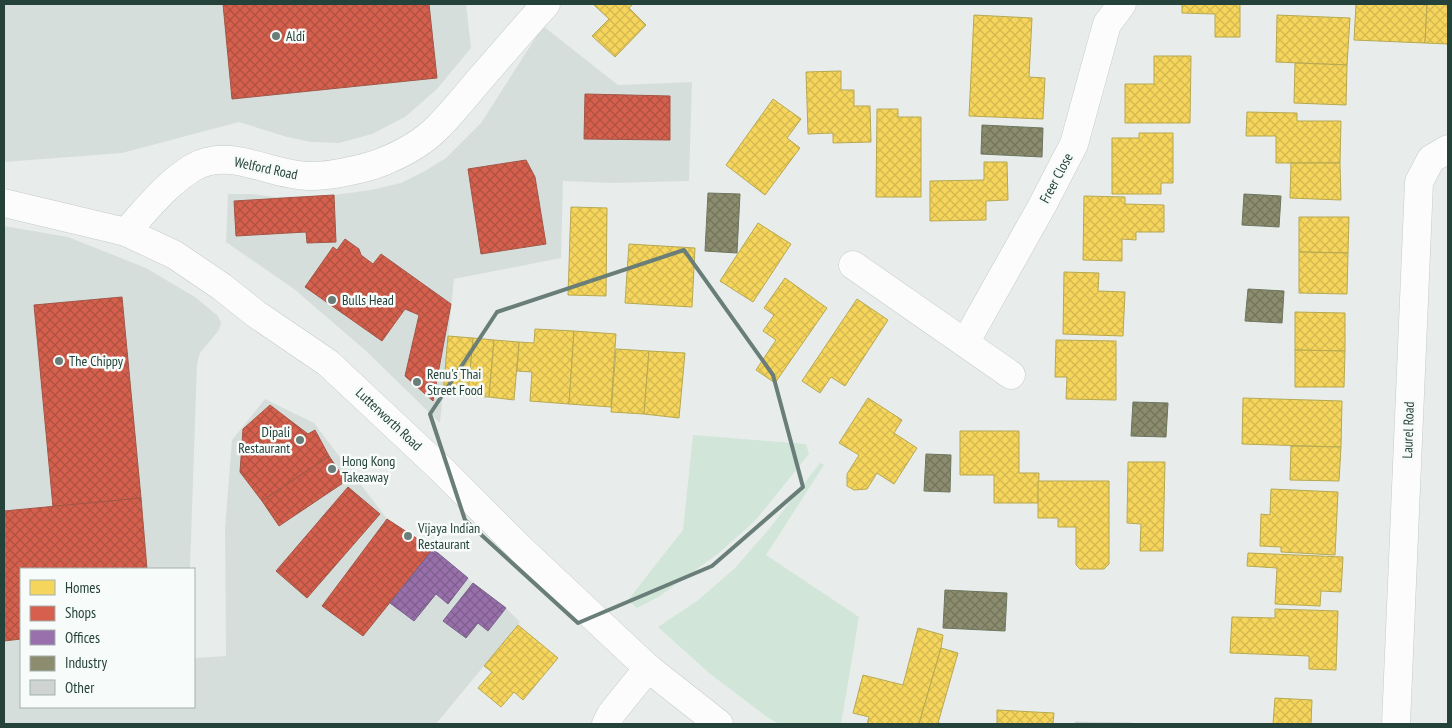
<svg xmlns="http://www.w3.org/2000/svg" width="1452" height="728" viewBox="0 0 1452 728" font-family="'PT Sans Narrow',sans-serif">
<defs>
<pattern id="homes-cross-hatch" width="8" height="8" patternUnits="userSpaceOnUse" patternTransform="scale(1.25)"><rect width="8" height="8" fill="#f6d55c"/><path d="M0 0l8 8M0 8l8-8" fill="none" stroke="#d3b851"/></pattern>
<pattern id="shops-cross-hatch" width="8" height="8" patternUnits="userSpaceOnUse" patternTransform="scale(1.25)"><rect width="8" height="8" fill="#d6604d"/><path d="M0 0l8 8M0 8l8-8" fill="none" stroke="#ad5141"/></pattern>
<pattern id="offices-cross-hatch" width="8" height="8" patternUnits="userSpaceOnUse" patternTransform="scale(1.25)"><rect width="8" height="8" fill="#9970ab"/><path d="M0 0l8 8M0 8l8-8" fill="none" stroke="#7d5e8c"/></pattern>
<pattern id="industry-cross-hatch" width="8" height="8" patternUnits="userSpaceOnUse" patternTransform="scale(1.25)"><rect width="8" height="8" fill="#8c8c6e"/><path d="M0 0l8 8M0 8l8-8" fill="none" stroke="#72745b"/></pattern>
<pattern id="building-cross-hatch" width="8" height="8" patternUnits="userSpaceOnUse" patternTransform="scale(1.25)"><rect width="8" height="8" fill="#cfd4d2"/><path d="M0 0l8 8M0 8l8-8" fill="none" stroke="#b2b7b5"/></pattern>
</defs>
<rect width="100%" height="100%" fill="#e8edeb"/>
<!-- built -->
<g fill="#d6dedb">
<polygon points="4,4 466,4 471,48 437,89 405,117 372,134 339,143 311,142 287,137 239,122 122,153 4,162"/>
<polygon points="543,26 618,85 692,82 689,181 611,183 563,181 561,258 454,279 440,423 365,350 294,289 226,242 228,194 251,194 276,197 334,195 371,190 401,183 425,171 446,158 481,123"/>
<polygon points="4,226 68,237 146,268 195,297 218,316 221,323 219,330 200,353 197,364 190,569 21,569 21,707 194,707 194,658 226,656 225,528 232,440 265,399 314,423 387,519 433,549 473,583 506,608 520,622 436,724 4,724"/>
</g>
<!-- green -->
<g fill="#d1e6d8">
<polygon points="693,435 806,444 809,454 755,521 719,553 660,596 637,608 628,600 683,530"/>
<polygon points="820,463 824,465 766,555 859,617 841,724 779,724 767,717 709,673 658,627 697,601 734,569 769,529"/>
</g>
<!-- homes -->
<g fill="url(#homes-cross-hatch)" stroke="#b7a952">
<polygon points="593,4 633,4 629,8 646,25 615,57 592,36 609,19"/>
<polygon points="1182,4 1240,4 1240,37 1215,37 1215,14 1182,13"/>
<polygon points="1356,4 1427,4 1425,43 1354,40"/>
<polygon points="1427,4 1448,4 1448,44 1425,43"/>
<polygon points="974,15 1032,18 1029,77 1045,78 1043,119 969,116"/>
<polygon points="1277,15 1350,18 1347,65 1276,62"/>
<polygon points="1154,56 1191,56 1190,123 1125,123 1125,84 1154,84"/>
<polygon points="1295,63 1347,65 1346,105 1294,103"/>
<polygon points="841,71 841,90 854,90 854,106 870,106 871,142 833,143 833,133 808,134 806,72"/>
<polygon points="773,99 801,119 787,138 800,148 765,195 726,165"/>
<polygon points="877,109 898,109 898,117 921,117 921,197 876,197"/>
<polygon points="1247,112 1297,113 1297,121 1341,121 1340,163 1276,163 1276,136 1246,136"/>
<polygon points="1139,133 1173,133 1173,183 1161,183 1161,194 1112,194 1112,138 1139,138"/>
<polygon points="984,162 1007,162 1008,200 986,201 986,220 930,221 930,181 984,180"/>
<polygon points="1291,163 1340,163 1341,200 1290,198"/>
<polygon points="1084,196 1125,197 1125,204 1164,205 1164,232 1136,232 1136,240 1122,239 1122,261 1083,260"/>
<polygon points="571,207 607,208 606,296 568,295"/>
<polygon points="1299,217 1349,217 1348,253 1299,252"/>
<polygon points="758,223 791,244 753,302 720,281"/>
<polygon points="629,244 695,248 692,307 625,303"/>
<polygon points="1299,252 1348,253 1347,294 1299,293"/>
<polygon points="1064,272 1099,273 1098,291 1125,292 1123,336 1063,334"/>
<polygon points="785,278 827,308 775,383 756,370 776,340 763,331 774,315 764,308"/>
<polygon points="857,299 888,320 845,386 831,377 820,393 802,381"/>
<polygon points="1295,312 1345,313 1345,351 1295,350"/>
<polygon points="535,329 574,331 569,404 530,401 532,372 517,371 519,342 534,343"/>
<polygon points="574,331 616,334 611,407 569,404"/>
<polygon points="448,336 473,338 468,396 443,394"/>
<polygon points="473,338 494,340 489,397 468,396"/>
<polygon points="494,340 519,342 514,400 489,397"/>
<polygon points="1056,340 1116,341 1116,400 1066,399 1067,377 1055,377"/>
<polygon points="616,349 649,351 644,414 611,412"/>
<polygon points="1295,350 1345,351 1344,387 1295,387"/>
<polygon points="649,351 685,353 679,418 644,414"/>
<polygon points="868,398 902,420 894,433 917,448 894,484 877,473 867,489 854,490 847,486 847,474 859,455 839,443"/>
<polygon points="1243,398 1342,401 1341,447 1242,444"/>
<polygon points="960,431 1019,431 1019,473 1039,473 1038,503 994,503 994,475 960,475"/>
<polygon points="1291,446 1341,447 1339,481 1290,480"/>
<polygon points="1128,462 1165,462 1163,551 1140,551 1141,524 1127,523"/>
<polygon points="1038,481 1109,481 1109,564 1104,569 1080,569 1076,565 1076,527 1058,527 1058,518 1038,518"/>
<polygon points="1271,489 1338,492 1335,555 1281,552 1281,547 1260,546 1261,514 1270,515"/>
<polygon points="1248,553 1343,557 1341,592 1321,591 1320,606 1275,604 1277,568 1247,566"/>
<polygon points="1275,609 1338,611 1336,670 1309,669 1309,656 1230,653 1232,617 1275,618"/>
<polygon points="518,625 558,658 523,700 514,692 501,707 478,688 492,672 484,666"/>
<polygon points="918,628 943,635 941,648 919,724 867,724 869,717 853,713 863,675 903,685"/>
<polygon points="941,648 958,653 938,723 944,724 919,724"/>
<polygon points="1275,698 1312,700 1311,724 1273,724"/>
<polygon points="997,710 1054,713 1053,724 997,724"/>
</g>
<!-- shops -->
<g fill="url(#shops-cross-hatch)" stroke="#a15747">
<polygon points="223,4 429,4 437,78 232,99"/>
<polygon points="585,94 670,96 670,140 584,139"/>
<polygon points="526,160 535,177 546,244 481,254 468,169"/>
<polygon points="334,195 336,242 307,243 306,232 236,236 234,201"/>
<polygon points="345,239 359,249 361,255 373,264 381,254 451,304 433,401 405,376 419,315 405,309 382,341 305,287 333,247 337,250"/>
<polygon points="122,297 141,498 53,507 34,305"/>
<polygon points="270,405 308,434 315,430 329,456 262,501 240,472 243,429"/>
<polygon points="329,456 346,481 279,526 262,501"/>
<polygon points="348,487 380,514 307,598 276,571"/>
<polygon points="141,498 147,569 21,569 21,639 4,641 4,511"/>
<polygon points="387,519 433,549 363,636 322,606"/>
</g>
<!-- offices -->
<g fill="url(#offices-cross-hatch)" stroke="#766289">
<polygon points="433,549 468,578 448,604 436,594 414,621 390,603"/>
<polygon points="473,583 506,608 488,631 478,623 466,638 443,621"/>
</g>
<!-- industry -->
<g fill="url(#industry-cross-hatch)" stroke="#6d765e">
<polygon points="982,125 1043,128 1042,157 981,154"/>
<polygon points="708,193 740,194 737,253 705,251"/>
<polygon points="1244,194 1281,196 1279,227 1242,225"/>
<polygon points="1248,289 1284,291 1282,323 1245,321"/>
<polygon points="1133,402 1168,403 1166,437 1131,436"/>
<polygon points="926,454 951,455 950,492 924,491"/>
<polygon points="945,590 1007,593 1005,631 943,628"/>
</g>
<!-- building -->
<polygon fill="url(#building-cross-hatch)" stroke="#d1d6d4" points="1075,722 1132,723 1132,724 1075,724"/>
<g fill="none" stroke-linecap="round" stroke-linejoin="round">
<!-- minor casing -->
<g stroke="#c5cac8" stroke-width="29">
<g id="minor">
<path d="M126,232c20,-22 42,-50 68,-65 37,-20 75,8 114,9 18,1 57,-7 74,-14 20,-8 42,-20 57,-36 15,-15 28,-32 42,-48 22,-25 43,-50 65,-74"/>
<polyline points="853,265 1011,375"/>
<polyline points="965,343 1042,206 1074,144 1107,24 1122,4"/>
<polyline points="606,724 611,714 648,668"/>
<polyline points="1396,724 1419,182 1431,159 1448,149"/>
</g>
</g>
<!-- tertiary casing -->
<g stroke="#c5cac8" stroke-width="29">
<polyline id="tertiary" points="4,203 126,232 175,255 222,287 256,314 328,363 438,466 522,550 617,639 648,668 719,724"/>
</g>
<!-- minor -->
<use href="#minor" stroke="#fcfcfc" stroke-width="28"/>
<!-- tertiary -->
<use href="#tertiary" stroke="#fcfcfc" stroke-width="28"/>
</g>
<!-- marked area -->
<path fill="none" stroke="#697e78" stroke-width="4" stroke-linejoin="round" d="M684,250l89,125 30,112 -91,79 -134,57 -113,-103 -35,-106 67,-102z"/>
<!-- markers -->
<g fill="#697e78" stroke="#f7fbf9" stroke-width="2">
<circle cx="276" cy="36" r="5"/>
<circle cx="332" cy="300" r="5"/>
<circle cx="59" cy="361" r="5"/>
<circle cx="417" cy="382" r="5"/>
<circle cx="300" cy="440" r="5"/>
<circle cx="332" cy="469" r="5"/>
<circle cx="408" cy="536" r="5"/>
</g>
<g text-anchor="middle" stroke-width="5" stroke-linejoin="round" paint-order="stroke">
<!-- poi labels -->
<g font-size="14" fill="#24423a" stroke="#f7fbf9" text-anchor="start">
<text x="286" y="41">Aldi</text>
<text x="342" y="305">Bulls Head</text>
<text x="69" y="366">The Chippy</text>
<text x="427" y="379">Renu's Thai<tspan x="427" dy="16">Street Food</tspan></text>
<text x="290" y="437" text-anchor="end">Dipali<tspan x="290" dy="16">Restaurant</tspan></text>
<text x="342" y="466">Hong Kong<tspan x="342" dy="16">Takeaway</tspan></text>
<text x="418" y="533">Vijaya Indian<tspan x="418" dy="16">Restaurant</tspan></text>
</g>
<!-- street labels -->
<g font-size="14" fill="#24423a" stroke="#f7fbf9">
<text transform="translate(266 168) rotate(12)" y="5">Welford Road</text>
<text transform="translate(1056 178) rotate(-62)" y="5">Freer Close</text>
<text transform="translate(389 419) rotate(43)" y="5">Lutterworth Road</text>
<text transform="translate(1408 430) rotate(-88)" y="5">Laurel Road</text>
</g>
</g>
<!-- border -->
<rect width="1452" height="728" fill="none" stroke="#24423a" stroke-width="10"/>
<!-- legend -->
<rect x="20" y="568" width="175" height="140" fill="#f7fbf9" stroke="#a3b1ad"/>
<rect x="30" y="580" width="25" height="15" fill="#f6d55c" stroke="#a3b1ad"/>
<text x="65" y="593" font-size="15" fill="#24423a">Homes</text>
<rect x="30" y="606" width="25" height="15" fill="#d6604d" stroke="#a3b1ad"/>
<text x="65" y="618" font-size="15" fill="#24423a">Shops</text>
<rect x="30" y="630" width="25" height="15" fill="#9970ab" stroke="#a3b1ad"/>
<text x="65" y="643" font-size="15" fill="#24423a">Offices</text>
<rect x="30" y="656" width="25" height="15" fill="#8c8c6e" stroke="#a3b1ad"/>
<text x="65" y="668" font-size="15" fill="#24423a">Industry</text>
<rect x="30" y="680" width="25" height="15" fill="#cfd4d2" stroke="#a3b1ad"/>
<text x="65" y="693" font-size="15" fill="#24423a">Other</text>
</svg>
